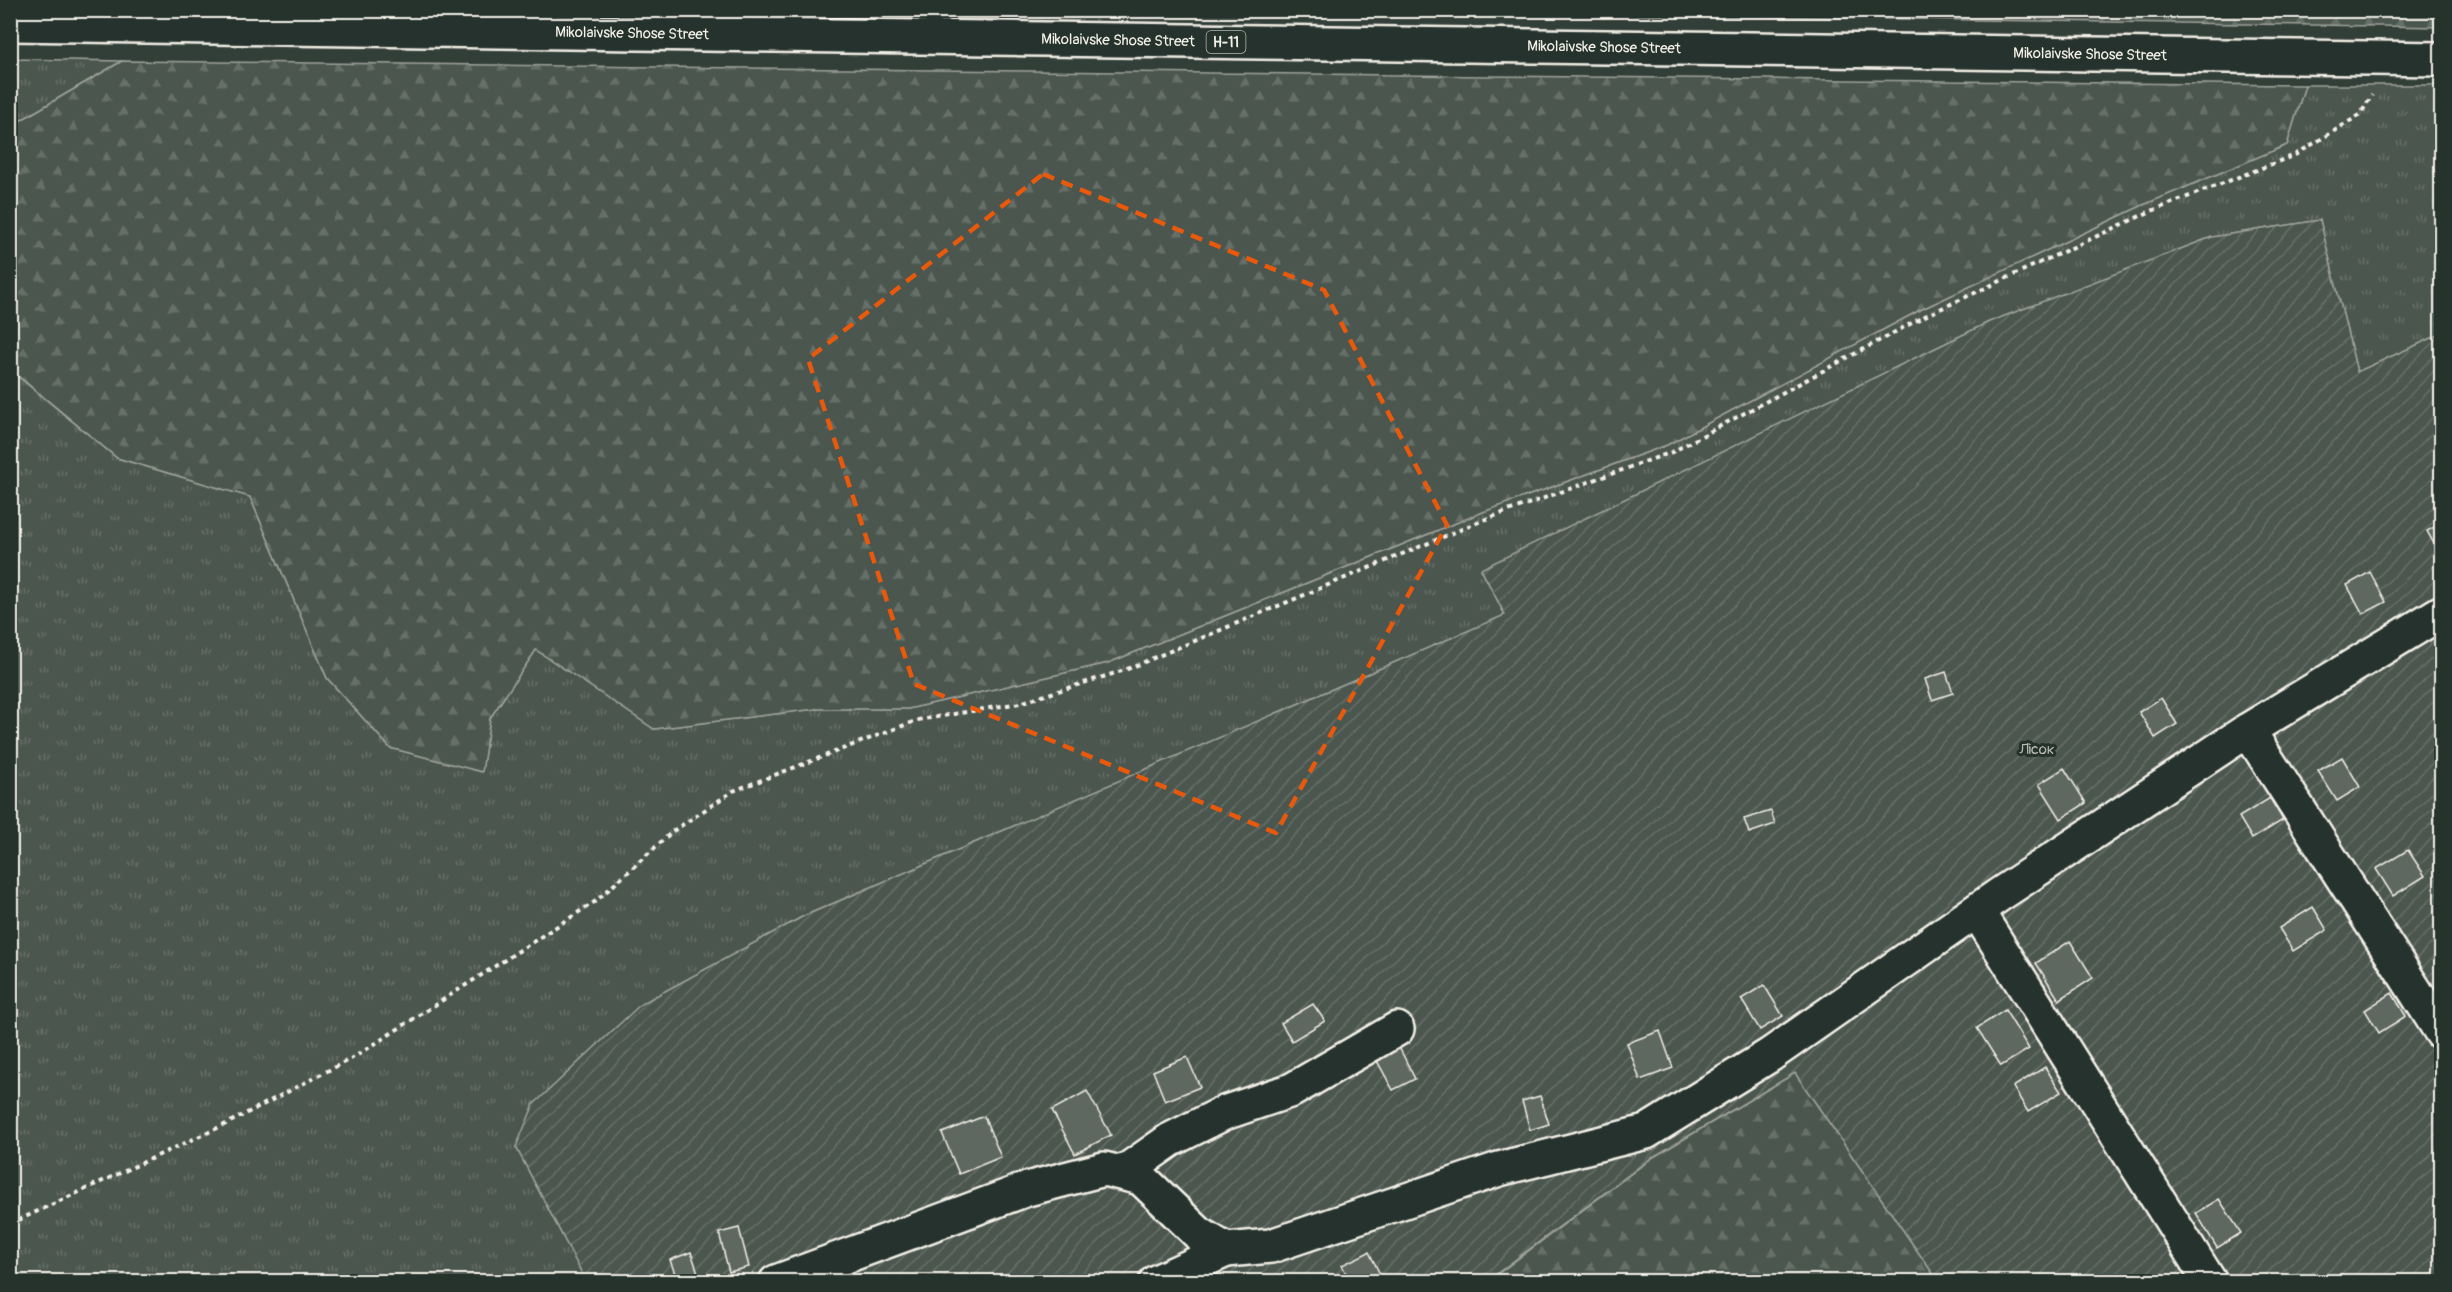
<svg xmlns="http://www.w3.org/2000/svg" width="2452" height="1292" viewBox="0 0 2452 1292" font-family="Pangolin,sans-serif">
<defs>
<pattern id="grass-tufts" width="24" height="20" patternUnits="userSpaceOnUse" patternTransform="scale(1.5)"><rect width="24" height="20" fill="#4c564f"/><path d="M3 7l-1-3M5 7V3M7 7l1-3M15 17l-1-3M17 17v-4M19 17l1-3" fill="none" stroke="#666f68"/></pattern>
<pattern id="forest-firs" width="22" height="20" patternUnits="userSpaceOnUse" patternTransform="scale(1.5)"><rect width="22" height="20" fill="#4c564f"/><path d="M5 1l3.5 6h-7zM16 11l3.5 6h-7z" fill="#666f68"/></pattern>
<pattern id="garden-furrows" width="10" height="10" patternUnits="userSpaceOnUse" patternTransform="scale(1.5)"><rect width="10" height="10" fill="#4c564f"/><path d="M-1 1l2-2M0 10L10 0M9 11l2-2" fill="none" stroke="#666f68"/></pattern>
</defs>
<rect width="100%" height="100%" fill="#323e38"/>
<filter id="ink" filterUnits="userSpaceOnUse"><feTurbulence type="fractalNoise" baseFrequency=".0167" numOctaves="2"/><feDisplacementMap in="SourceGraphic" scale="12" xChannelSelector="R" yChannelSelector="G"/><feConvolveMatrix kernelMatrix="1 2 1 2 8 2 1 2 1" color-interpolation-filters="sRGB"/></filter>
<g filter="url(#ink)">
<!-- grass -->
<g fill="url(#grass-tufts)" stroke="#a0a49c" stroke-width="1.5">
<polygon points="11,59 122,61 11,126"/>
<polygon points="2305,85 2441,85 2441,334 2357,372 2320,220 2212,237 1989,322 1481,569 1505,615 804,916 641,1004 516,1147 586,1281 11,1281 10,370 117,458 250,497 327,678 390,748 482,771 490,718 536,650 654,729 816,709 908,709 1108,663 1483,512 1667,445 1920,310 2143,205 2287,145"/>
</g>
<!-- forest -->
<g fill="url(#forest-firs)" stroke="#a0a49c" stroke-width="1.5">
<polygon points="2441,10 2441,27 1391,11 1391,10"/>
<polygon points="122,61 2305,85 2287,145 2143,205 1920,310 1667,445 1483,512 1108,663 908,709 816,709 654,729 536,650 490,718 482,772 390,748 327,678 250,497 117,458 11,370 11,126"/>
<polygon points="1795,1073 1938,1281 1487,1282 1652,1158"/>
</g>
<!-- garden -->
<polygon fill="url(#garden-furrows)" stroke="#a0a49c" stroke-width="1.5" points="2320,220 2357,372 2441,334 2441,1281 1938,1281 1795,1073 1651,1158 1487,1281 586,1281 516,1147 534,1104 641,1004 804,916 1505,615 1481,569 1989,322 2212,237"/>
<!-- building -->
<g fill="#5f6861" stroke="#f4f1e8" stroke-width="1.5">
<polygon points="2442,523 2442,558 2427,531"/>
<polygon points="2370,572 2386,602 2363,614 2347,585"/>
<polygon points="1946,672 1953,693 1932,700 1925,679"/>
<polygon points="2161,698 2177,724 2155,738 2139,712"/>
<polygon points="2342,757 2360,787 2337,801 2318,771"/>
<polygon points="2064,768 2086,803 2061,819 2039,784"/>
<polygon points="2270,798 2283,820 2252,839 2239,817"/>
<polygon points="1771,811 1775,824 1749,833 1744,819"/>
<polygon points="2408,850 2425,876 2393,896 2376,869"/>
<polygon points="2313,907 2327,930 2293,951 2279,928"/>
<polygon points="2070,941 2093,978 2059,1000 2036,963"/>
<polygon points="1764,985 1783,1016 1760,1030 1741,999"/>
<polygon points="2392,993 2406,1016 2379,1033 2365,1010"/>
<polygon points="1313,1004 1325,1021 1292,1041 1281,1023"/>
<polygon points="2005,1010 2029,1049 2001,1066 1977,1028"/>
<polygon points="1660,1031 1673,1068 1640,1080 1627,1043"/>
<polygon points="1399,1047 1415,1079 1393,1090 1376,1059"/>
<polygon points="1187,1057 1200,1087 1165,1101 1153,1071"/>
<polygon points="2045,1067 2061,1092 2028,1112 2013,1087"/>
<polygon points="1087,1091 1111,1135 1075,1154 1052,1110"/>
<polygon points="1540,1096 1549,1124 1530,1130 1522,1101"/>
<polygon points="984,1116 1001,1157 959,1174 942,1133"/>
<polygon points="2219,1199 2241,1233 2217,1248 2196,1213"/>
<polygon points="739,1228 749,1267 729,1272 719,1233"/>
<polygon points="691,1252 701,1282 678,1282 670,1260"/>
<polygon points="1369,1252 1384,1282 1350,1282 1342,1265"/>
</g>
<g fill="none" stroke-linecap="round" stroke-linejoin="round">
<!-- minor casing -->
<g stroke="#f4f1e8" stroke-width="38">
<g id="minor">
<polyline points="2248,730 2442,1033"/>
<polyline points="1977,911 2210,1282"/>
<polyline points="1123,1173 1170,1140 1224,1113 1292,1090 1397,1029"/>
<polyline points="776,1282 1027,1189 1104,1169 1141,1178 1199,1234 1226,1250 1271,1246 1499,1169 1646,1132 1770,1055 1999,895 2248,730 2442,612"/>
<polyline points="1156,1282 1226,1250"/>
</g>
</g>
<!-- major casing -->
<g stroke="#f4f1e8" stroke-width="38">
<polyline id="major" points="10,24 2442,59"/>
</g>
<!-- path -->
<polyline stroke="#f4f1e8" stroke-width="4" stroke-dasharray="4.5 4.5" stroke-linecap="butt" points="10,1224 226,1124 356,1056 596,901 673,831 733,791 918,720 1020,703 1125,670 1486,519 1672,452 1925,316 2149,212 2295,155 2360,115 2372,95"/>
<!-- minor -->
<use href="#minor" stroke="#26332d" stroke-width="33"/>
<!-- major -->
<use href="#major" stroke="#26332d" stroke-width="33"/>
</g>
</g>
<!-- marked area -->
<path fill="none" stroke="#e8590c" stroke-width="4.5" stroke-dasharray="12 8" stroke-linejoin="round" d="M1043,174l281,116 123,235 -171,308 -362,-149 -106,-325z"/>
<g text-anchor="middle" stroke-width="6" stroke-linejoin="round" paint-order="stroke">
<!-- shield labels -->
<rect fill="#26332d" stroke="#b6b8b0" stroke-width="1.5" x="1206.5" y="31" width="39" height="22" rx="4.5"/>
<g font-size="14" font-weight="bold" fill="#f4f1e8">
<text x="1226" y="47">Н-11</text>
</g>
<!-- street labels -->
<g font-size="15" fill="#f4f1e8" stroke="#26332d">
<text transform="translate(632 33) rotate(1)" y="5">Mikolaivske Shose Street</text>
<text transform="translate(1118 40) rotate(1)" y="5">Mikolaivske Shose Street</text>
<text transform="translate(1604 47) rotate(1)" y="5">Mikolaivske Shose Street</text>
<text transform="translate(2090 54) rotate(1)" y="5">Mikolaivske Shose Street</text>
</g>
<!-- park labels -->
<g font-size="15" fill="#b9bbb2" stroke="#26332d">
<text x="2037" y="754">Лісок</text>
</g>
</g>
<!-- margin -->
<rect width="2452" height="1292" fill="none" stroke="#26332d" stroke-width="36"/>
<rect x="18" y="18" width="2416" height="1256" fill="none" stroke="#f4f1e8" stroke-width="2" filter="url(#ink)"/>
</svg>
